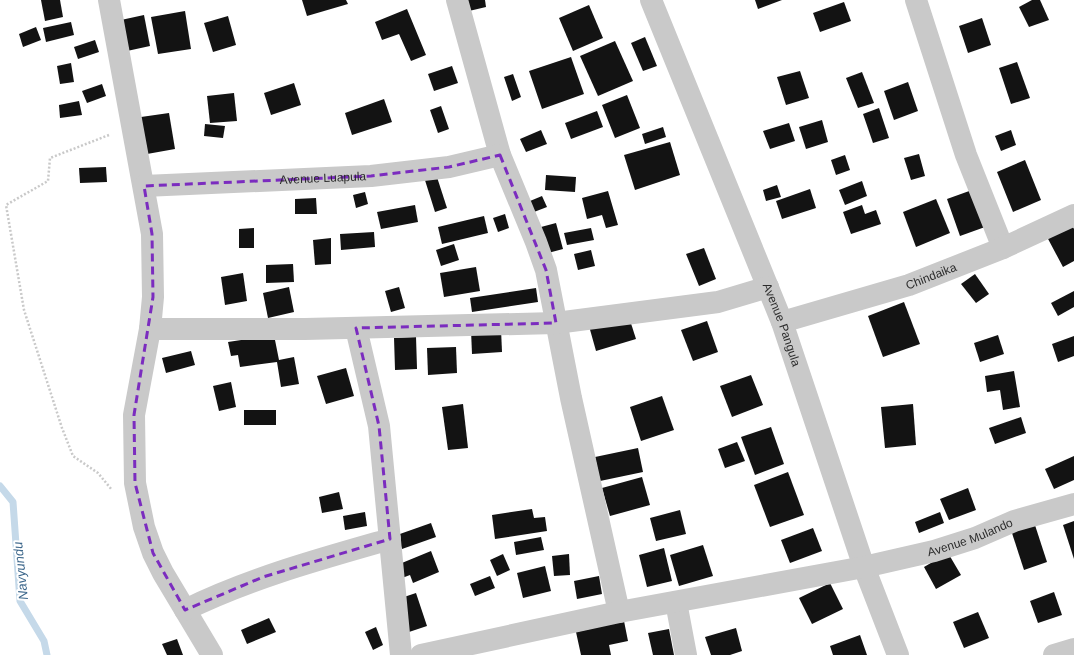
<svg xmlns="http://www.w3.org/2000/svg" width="1074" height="655" viewBox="0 0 1074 655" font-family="Helvetica,sans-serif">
<rect width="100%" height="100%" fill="#fff"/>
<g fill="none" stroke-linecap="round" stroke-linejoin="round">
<!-- stream -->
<polyline stroke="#c5d9e9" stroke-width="7" points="0,486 13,502 20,601 44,641 47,655"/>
</g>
<!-- building -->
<g fill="#131313">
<polygon points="41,0 60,0 63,17 45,21"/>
<polygon points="302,0 346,0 348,4 307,16"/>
<polygon points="466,0 485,0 486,7 469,11"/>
<polygon points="755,0 782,0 758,9"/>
<polygon points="1032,0 1040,0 1049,20 1029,27 1019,7"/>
<polygon points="844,2 851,21 820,32 813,13"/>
<polygon points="589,5 603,38 573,51 559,18"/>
<polygon points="407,9 426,55 411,61 399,34 382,40 375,22"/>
<polygon points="185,11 191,49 158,54 151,17"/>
<polygon points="144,15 150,46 127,51 121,20"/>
<polygon points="228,16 236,45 213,52 204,23"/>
<polygon points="982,18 991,45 968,53 959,26"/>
<polygon points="71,22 74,35 46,42 43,28"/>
<polygon points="36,27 41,40 23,47 19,34"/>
<polygon points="645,37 657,66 643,71 631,43"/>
<polygon points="95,40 99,52 78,59 74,47"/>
<polygon points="615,41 633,81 598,96 580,56"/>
<polygon points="571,57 584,94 542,109 529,71"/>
<polygon points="1017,62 1030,98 1011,104 999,68"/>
<polygon points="71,63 74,82 60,84 57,66"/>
<polygon points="452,66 458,83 434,91 428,74"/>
<polygon points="800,71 809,98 786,105 777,77"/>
<polygon points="862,72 874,103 858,108 846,78"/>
<polygon points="513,74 521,97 512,101 504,77"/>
<polygon points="908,82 918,111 894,120 884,91"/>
<polygon points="294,83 301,105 271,115 264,93"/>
<polygon points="102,84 106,96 87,103 82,91"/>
<polygon points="234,93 237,121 210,123 207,96"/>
<polygon points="627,95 640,128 615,138 602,105"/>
<polygon points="384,99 392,122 352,135 345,113"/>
<polygon points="79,101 82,115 60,118 59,105"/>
<polygon points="441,106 449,129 438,133 430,110"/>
<polygon points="879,108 889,138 873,143 863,114"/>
<polygon points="597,111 603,127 571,139 565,123"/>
<polygon points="169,113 175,149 147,154 141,117"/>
<polygon points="822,120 828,142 806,149 799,127"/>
<polygon points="789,123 795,141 770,149 763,131"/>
<polygon points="205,124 225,126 223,138 204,136"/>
<polygon points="663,127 666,137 645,144 642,134"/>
<polygon points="541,130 547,144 526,152 520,139"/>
<polygon points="1011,130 1016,145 1001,151 995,136"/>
<polygon points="670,142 680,175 635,190 624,155"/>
<polygon points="919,154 925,176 911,180 904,158"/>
<polygon points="845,155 850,170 836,175 831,160"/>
<polygon points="1025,160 1041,200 1013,212 997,172"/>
<polygon points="106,167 107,182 80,183 79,168"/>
<polygon points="436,174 447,208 435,212 424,177"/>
<polygon points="546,175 576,177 575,192 545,190"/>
<polygon points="862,181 867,196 845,205 839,190"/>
<polygon points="777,185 781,197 766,201 763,190"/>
<polygon points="810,189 816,208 782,219 776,201"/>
<polygon points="972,190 985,227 960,236 947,199"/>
<polygon points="608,191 618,225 606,228 602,215 587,219 582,198"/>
<polygon points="365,192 368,204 356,208 353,195"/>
<polygon points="542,196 547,207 534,212 530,201"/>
<polygon points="316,198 317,214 295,214 295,199"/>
<polygon points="936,199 950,233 916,247 903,212"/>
<polygon points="415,205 418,222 381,229 377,212"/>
<polygon points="862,205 865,214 876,210 881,224 851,234 843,212"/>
<polygon points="505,214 509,228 498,232 493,218"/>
<polygon points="484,216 488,233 442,244 438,227"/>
<polygon points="556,223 563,249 548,253 541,227"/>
<polygon points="1072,225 1074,229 1074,261 1063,267 1047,237"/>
<polygon points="254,228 254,248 239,248 239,229"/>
<polygon points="591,228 594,240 567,245 564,233"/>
<polygon points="374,232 375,247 341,250 340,234"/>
<polygon points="331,238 331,264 315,265 313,240"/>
<polygon points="454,244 459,260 441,266 436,250"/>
<polygon points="704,248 716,279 699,286 686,254"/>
<polygon points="591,250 595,266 578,270 574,254"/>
<polygon points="293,264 294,282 266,283 266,265"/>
<polygon points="476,267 480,291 444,297 440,273"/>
<polygon points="243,273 247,301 225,305 221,277"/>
<polygon points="975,274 989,294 976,303 961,284"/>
<polygon points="289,287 294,312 268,318 263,293"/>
<polygon points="399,287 405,308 391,312 385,291"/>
<polygon points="536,288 538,302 472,312 470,298"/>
<polygon points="1074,291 1074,307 1058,316 1051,303"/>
<polygon points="904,302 920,344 883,357 868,316"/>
<polygon points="628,314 636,339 596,351 589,326"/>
<polygon points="707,321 718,352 693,361 681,330"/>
<polygon points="501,329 502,352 472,354 471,330"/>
<polygon points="274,335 279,360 294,357 299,384 281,387 277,362 240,367 238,355 231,356 228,342"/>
<polygon points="998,335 1004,354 980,362 974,343"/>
<polygon points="1074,336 1074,356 1058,362 1052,344"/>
<polygon points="416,337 417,369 395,370 394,338"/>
<polygon points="456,347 457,373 428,375 427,348"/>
<polygon points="191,351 195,365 166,373 162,358"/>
<polygon points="346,368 354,396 326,404 317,376"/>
<polygon points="1014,371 1020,407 1003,410 1000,390 987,392 985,376"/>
<polygon points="751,375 763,405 732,417 720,386"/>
<polygon points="231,382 236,407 219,411 213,386"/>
<polygon points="662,396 674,430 641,441 630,407"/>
<polygon points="463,404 468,448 448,450 442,407"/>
<polygon points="913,404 916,445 885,448 881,407"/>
<rect x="244" y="410" width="32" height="15"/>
<polygon points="1021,417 1026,433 995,444 989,428"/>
<polygon points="771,427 784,464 755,475 741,437"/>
<polygon points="737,442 745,461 725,468 718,449"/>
<polygon points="638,448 643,472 600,481 595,457"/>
<polygon points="1074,456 1074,480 1054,489 1045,469"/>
<polygon points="788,472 804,515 770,527 754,485"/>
<polygon points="642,477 650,505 610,516 602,488"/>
<polygon points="968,488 976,510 949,520 940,499"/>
<polygon points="339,492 343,509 322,513 319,497"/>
<polygon points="532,509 534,518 545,517 547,531 495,539 492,515"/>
<polygon points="680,510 686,534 656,541 650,518"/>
<polygon points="365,512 367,526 345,530 343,516"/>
<polygon points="940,512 944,523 919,533 915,522"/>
<polygon points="1033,519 1047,562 1024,570 1010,527"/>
<polygon points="1074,521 1074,559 1063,525"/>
<polygon points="431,523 436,537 402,549 397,535"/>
<polygon points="813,528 822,551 790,563 781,540"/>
<polygon points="541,537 544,550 516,555 514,542"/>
<polygon points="703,545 713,576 679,586 670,555"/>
<polygon points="664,548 672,581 647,587 639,555"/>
<polygon points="431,551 439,572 413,583 410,575 402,578 397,565"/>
<polygon points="948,553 961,575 936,589 924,567"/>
<polygon points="503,554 510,570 497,576 490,560"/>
<polygon points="569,554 570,575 554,576 552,556"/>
<polygon points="545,566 551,591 523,598 517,573"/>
<polygon points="490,576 495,588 475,596 470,584"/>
<polygon points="599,576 602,594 577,599 574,581"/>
<polygon points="830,583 843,609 812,624 799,598"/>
<polygon points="1054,592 1062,615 1038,623 1030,601"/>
<polygon points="416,593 427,626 409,632 398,599"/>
<polygon points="978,612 989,638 964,648 953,622"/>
<polygon points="269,618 276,632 247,644 241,630"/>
<polygon points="624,621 628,641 609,645 611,655 581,655 576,632"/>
<polygon points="376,627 383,645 373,650 365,632"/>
<polygon points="736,628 742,651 730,655 711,655 705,637"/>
<polygon points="669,629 674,655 653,655 648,633"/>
<polygon points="860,635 867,655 833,655 830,646"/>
<polygon points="177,639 183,655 167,655 162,644"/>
</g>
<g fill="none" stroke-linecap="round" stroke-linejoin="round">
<!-- path -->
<polyline stroke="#c9c9c9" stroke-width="2.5" stroke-dasharray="2 2" stroke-linecap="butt" points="109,135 50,158 48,181 6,205 24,310 62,428 73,456 98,473 112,490"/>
<!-- minor -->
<g stroke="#c9c9c9" stroke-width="22">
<polyline points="109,0 152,234 153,297 150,329 134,415 135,483 144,527 153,553 163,573 212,655"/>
<polyline points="457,0 500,155 536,242 546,270 571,398 619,612"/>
<path id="s1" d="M651,0l131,322 82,245 34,88"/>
<polyline points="916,0 966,155 1003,248"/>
<path id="s2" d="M144,186l227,-10 78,-9 51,-12"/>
<path id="s3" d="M782,322l127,-37 94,-37 71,-33"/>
<polyline points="356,328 379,426 401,655"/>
<polyline points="150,329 305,329 556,323 718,302 768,287"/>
<polyline points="676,602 686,655"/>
<path d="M185,610c65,-32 135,-51 205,-71"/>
<path id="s4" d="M421,655l198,-43 245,-45 70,-16 41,-13 39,-17 60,-17"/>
<polyline points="1054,655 1074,649"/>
</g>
</g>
<!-- marked area -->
<path fill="none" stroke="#7b2cbf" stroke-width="3" stroke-dasharray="8 5" stroke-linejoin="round" d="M500,155l46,115 10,53 -200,5 23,98 11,113 -127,38 -78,33 -32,-57 -18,-70 -1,-68 19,-118 -1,-63 -8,-48 227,-10 78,-9z"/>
<g text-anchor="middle" stroke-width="4" stroke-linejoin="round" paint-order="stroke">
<!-- street labels -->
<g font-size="12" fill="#2c2c2c" stroke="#fff">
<text dy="4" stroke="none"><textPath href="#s2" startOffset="179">Avenue Luapula</textPath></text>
<text dy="4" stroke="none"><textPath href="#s3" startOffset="156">Chindaika</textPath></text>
<text dy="4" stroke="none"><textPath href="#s1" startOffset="350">Avenue Pangula</textPath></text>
<text dy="4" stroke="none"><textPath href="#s4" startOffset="562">Avenue Mulando</textPath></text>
</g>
<!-- water labels -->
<g font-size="13" font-style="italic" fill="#3d678b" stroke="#fff">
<text transform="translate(20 571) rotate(-96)" y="5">Navyundu</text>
</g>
</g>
</svg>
